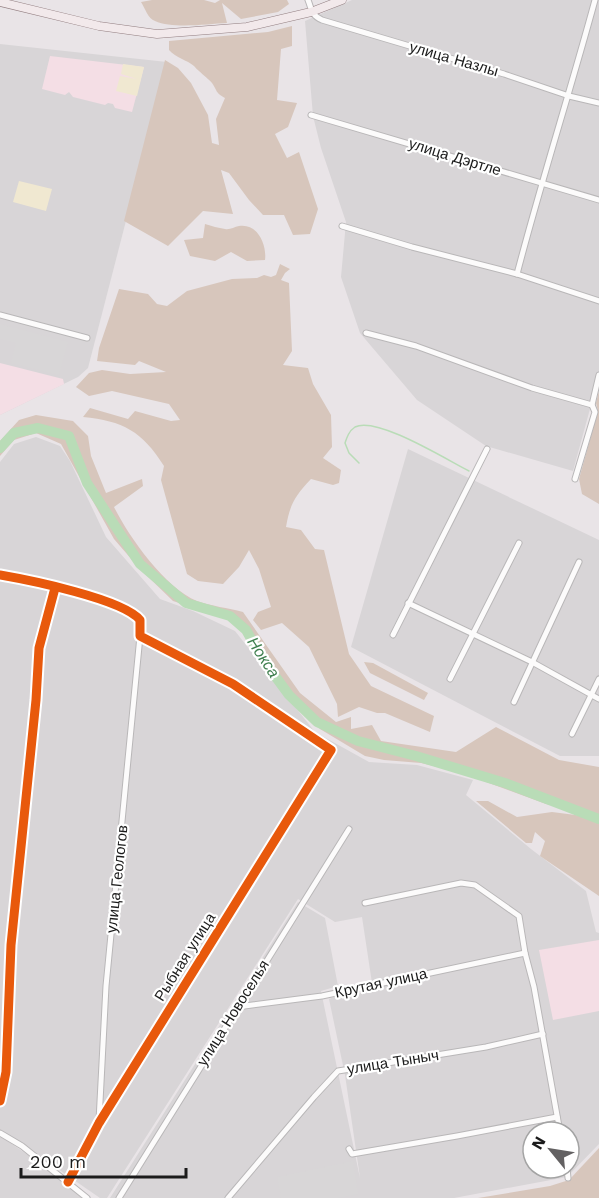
<svg xmlns="http://www.w3.org/2000/svg" width="599" height="1198" viewBox="0 0 599 1198" font-family="'Work Sans',sans-serif">
<rect width="100%" height="100%" fill="#e9e4e7"/>
<!-- residential -->
<g fill="#d8d5d7" fill-rule="evenodd">
<polygon points="352,0 599,0 599,376 573,471 486,446 417,400 360,333 341,277 346,222 321,148 313,116 305,21"/>
<polygon points="0,44 167,62 88,368 78,377 0,415"/>
<path d="M36,437l24,9 10,15 36,76 54,62 33,12 42,20 80,101 54,30 48,3 56,15 -7,15 65,54 55,42 10,41 3,1v211l-32,33 -113,21h-344l188,-296 27,16 13,68 -17,5 39,187 -15,-103 -16,-76 43,-16 -10,-66 -27,5 -37,-23 -191,299h-7l-100,-69v-667l14,-18zM533,1132h36v36h-36z"/>
<polygon points="408,449 599,540 599,756 560,756 351,647"/>
<polygon points="0,1136 50,1170 82,1198 0,1198"/>
</g>
<!-- education -->
<g fill="#f4dee5">
<polygon points="50,56 144,67 132,112 115,108 113,104 108,103 105,105 73,97 69,92 65,95 42,89"/>
<polygon points="0,363 63,379 64,384 0,415"/>
<polygon points="599,940 599,1011 553,1020 539,950"/>
</g>
<!-- forest -->
<g fill="#d7c6bc">
<path d="M152,0h52l11,3 5,-3h67l2,4 -11,8 -37,7 -19,-16 5,20c-20,1 -54,6 -72,-2 -7,-2 -10,-13 -14,-19z"/>
<path d="M292,26v20l-11,3 -4,51 20,3 -9,24 -13,7 12,24 12,-6 19,57 -8,25 -17,1 -9,-20h-21l-14,-15 -20,-27 -8,-3 12,44 -30,-3 -35,35 -44,-25 41,-161 13,8 13,15 17,32 4,28 7,2 -3,-26 9,-21c-10,-6 -7,-6 -13,-15 -1,-2 -15,-13 -18,-17 -7,-6 -18,-8 -25,-16v-9l99,-9z"/>
<path d="M205,224c7,2 13,4 20,5 5,1 9,-2 14,-3 19,-3 28,19 26,34l-18,1 -16,-9 -16,9 -25,-5 -6,-16 19,-2z"/>
<path d="M280,264l10,5 -5,4 -4,7 8,3 3,68 -9,14 25,3 5,16 18,31 1,32 -9,11 18,12 -2,13 -6,2 -22,-6c-16,17 -21,25 -25,48l15,3 14,19 9,1 25,104 22,32 63,30 -4,16 -45,-19h-8l-18,-6 -21,10 -1,-13 -28,-57 -27,-24 -21,7 -8,-10 5,-8 13,-5 -12,-38 -10,-19 -10,17 -16,17 -25,-3 -11,-7 -26,-94 3,-14c-22,-35 -41,-45 -81,-49l7,-9 38,11 7,-8 36,10 9,-1 -11,-16 -57,-13 -23,5 -13,-9 13,-14 13,-3 28,4 36,-2 -27,-11 -4,4 -38,-4 2,-13 20,-59 29,5 9,10 10,2 20,-15 45,-12 25,-1 7,-3 7,2 5,-2z"/>
<polygon points="599,391 599,504 582,494 579,479 598,411 596,403"/>
<path d="M36,415l37,6 15,15 3,20 15,37 36,-14 1,7 -29,21c15,30 51,81 83,94 14,5 31,7 46,11l57,81 36,29 15,-5v12l21,-4 9,16 75,11 40,-25 63,33 40,7v48l-53,-11 -87,-32 -38,-9 -37,-3 -19,-4 -45,-27 -32,-33 -27,-35 -17,-28 -16,-14 -55,-18 -34,-33 -25,-29 -53,-95 -25,-11 -22,7 -14,16v-15l19,-21z"/>
<polygon points="364,662 373,663 428,693 424,700 370,673"/>
<polygon points="476,801 488,801 517,817 552,812 599,818 599,896 540,856 545,841 535,832 532,843 526,843"/>
<polygon points="599,1148 599,1198 478,1198 550,1186 569,1180"/>
</g>
<!-- park -->
<g fill="#f0e8d1">
<polygon points="123,64 144,67 137,96 116,91 120,76 137,79 121,74"/>
<polygon points="19,181 52,189 46,211 13,202"/>
</g>
<!-- parking -->
<g fill="#d8d6d7">
<polygon points="0,324 68,342 59,375 11,363 16,343 0,339"/>
<polygon points="353,1161 358,1194 338,1198 281,1198 277,1177"/>
</g>
<g fill="none" stroke-linecap="round" stroke-linejoin="round">
<!-- stream -->
<path stroke="#b9dcb7" stroke-width="1.5" d="M359,463l-10,-10 -4,-10c2,-6 4,-12 10,-16 22,-11 92,33 114,44"/>
<!-- river -->
<polyline stroke="#b9dcb7" stroke-width="10" points="0,448 14,433 38,428 69,436 87,483 140,564 186,603 230,616 246,630 264,661 289,695 317,722 358,741 416,756 505,783 599,819"/>
<!-- street casing -->
<g stroke="#b9b7b8" stroke-width="7">
<g id="street">
<path d="M308,0c4,10 3,15 14,20l182,54 65,22 30,7"/>
<polyline points="311,115 599,200"/>
<polyline points="342,226 412,247 517,274 599,301"/>
<path d="M517,274c24,-92 53,-182 78,-274"/>
<polyline points="0,315 87,338"/>
<polyline points="366,333 416,346 532,388 592,405"/>
<polyline points="575,479 595,412 592,405 599,375"/>
<path d="M0,575c29,5 123,24 140,45v16l93,48 98,66 -232,373 -31,59"/>
<polyline points="408,603 532,662 599,699"/>
<polyline points="393,635 487,449"/>
<polyline points="450,679 519,543"/>
<polyline points="514,702 579,562"/>
<polyline points="572,734 599,679"/>
<polyline points="365,903 461,883 475,885 519,916 525,953 534,987 560,1132"/>
<polyline points="237,1007 322,996 525,953"/>
<polyline points="0,1101 6,1072 11,945 36,700 39,648 55,588"/>
<polyline points="99,1121 106,986 140,636"/>
<polyline points="0,1133 22,1146 87,1198"/>
<polyline points="349,1149 352,1154 457,1136 557,1117"/>
<polyline points="567,1168 568,1178"/>
<polyline points="119,1198 349,829"/>
<polyline points="228,1198 314,1097 338,1071 486,1047 543,1034"/>
</g>
</g>
<!-- secondary casing -->
<g stroke="#927e81" stroke-width="9">
<polyline id="secondary" points="0,2 99,26 157,34 247,27 311,12 342,0"/>
</g>
<!-- street -->
<use href="#street" stroke="#fcfbfb" stroke-width="5"/>
<!-- secondary -->
<use href="#secondary" stroke="#f2e9eb" stroke-width="8"/>
<!-- cycleway casing -->
<g stroke="#fff" stroke-width="13">
<g id="cycleway">
<path d="M0,575c29,5 123,24 140,45v16l93,48 98,66 -232,373 -31,59"/>
<polyline points="0,1101 6,1072 11,945 36,700 39,648 55,588"/>
</g>
</g>
<!-- cycleway -->
<use href="#cycleway" stroke="#e8590c" stroke-width="9"/>
</g>
<g text-anchor="middle" stroke-width="4.5" stroke-linejoin="round" paint-order="stroke">
<!-- street labels -->
<g font-size="15" fill="#1b1b1b" stroke="#fff">
<text transform="translate(454 59) rotate(16)" y="5">улица Назлы</text>
<text transform="translate(455 157) rotate(17)" y="5">улица Дэртле</text>
<text transform="translate(117 879) rotate(-84)" y="5">улица Геологов</text>
<text transform="translate(185 957) rotate(-58)" y="5">Рыбная улица</text>
<text transform="translate(381 983) rotate(-12)" y="5">Крутая улица</text>
<text transform="translate(233 1013) rotate(-58)" y="5">улица Новоселья</text>
<text transform="translate(393 1062) rotate(-9)" y="5">улица Тыныч</text>
</g>
<!-- water labels -->
<g font-size="16" font-style="italic" fill="#3f7f4e" stroke="#fff">
<text transform="translate(264 657) rotate(57)" y="6">Нокса</text>
</g>
</g>
<!-- north arrow -->
<g transform="translate(551 1150) rotate(300)"><circle r="28" fill="#ffffff" stroke="#a4a4a4" stroke-width="1.5"/>
<path d="M0-4.5L10 22L0 15L-10 22Z" fill="#636162"/>
<text y="-9" font-size="16" font-weight="bold" text-anchor="middle" fill="#1b1b1b">N</text>
</g>
<!-- scale -->
<path d="M21 1168v9h165v-9" fill="none" stroke="#1b1b1b" stroke-width="3"/>
<text x="30" y="1168" font-size="18" fill="#1b1b1b" stroke="#ffffff" stroke-width="4.5" paint-order="stroke">200 m</text>
</svg>
